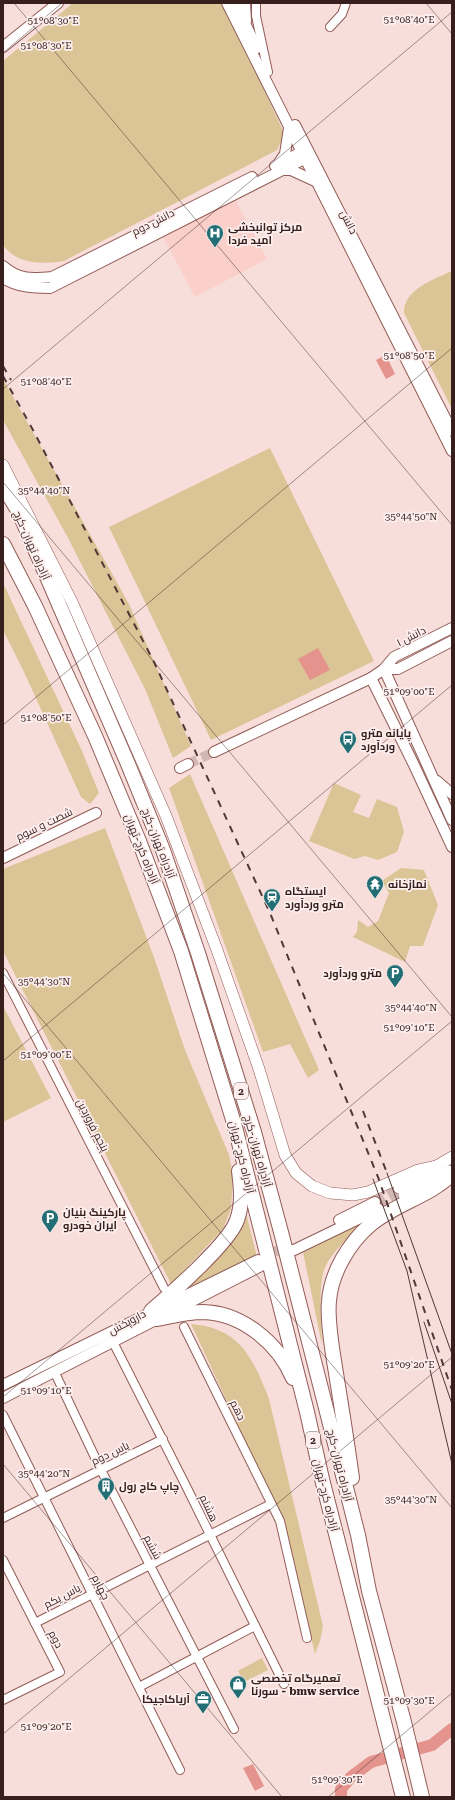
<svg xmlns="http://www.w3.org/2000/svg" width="455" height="1800" viewBox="0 0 455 1800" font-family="'Roboto Serif',Cairo,serif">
<rect width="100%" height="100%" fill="#f8dedb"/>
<!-- built -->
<polygon fill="#fbcfca" points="235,199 267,259 195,297 163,237"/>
<!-- green -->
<g fill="#dbc495">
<path d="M73,3h148l10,16 52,112 -1,9 -5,10 -213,111c-21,3 -47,4 -61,-16v-184z"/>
<path d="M452,271v138l-48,-96c-1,-23 30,-34 48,-42z"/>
<polygon points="3,379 129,604 191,746 173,758 145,689 67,536 3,420"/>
<polygon points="270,448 374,661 211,740 109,527"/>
<polygon points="3,583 82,751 99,793 90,804 81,797 24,672 3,630"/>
<polygon points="190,774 319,1070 308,1078 290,1044 263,1052 169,788"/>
<polygon points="334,783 361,795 353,812 369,818 377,799 397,807 404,832 397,852 378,860 365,856 354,859 309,841"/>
<polygon points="105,828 155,960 185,1050 229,1155 233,1176 231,1209 223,1229 171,1284 3,951 3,869"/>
<polygon points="401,868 424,870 438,905 423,946 410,946 405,962 353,937 357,932 358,920 368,927 378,921 389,893 382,881"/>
<polygon points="3,1006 51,1098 3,1122"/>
<polygon points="246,1213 257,1257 182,1290"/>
<path d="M368,1219c-15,14 -32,28 -42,46 -9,18 -4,60 -4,80l-19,-93z"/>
<path d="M191,1324c49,4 62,34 78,75l54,227 -3,15 -5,13 -33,-134z"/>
<polygon points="262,1658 268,1670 244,1682 238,1671"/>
</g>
<!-- water -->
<g fill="#e5948d">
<polygon points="386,355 395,374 386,379 376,360"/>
<polygon points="318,648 330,670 310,680 298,659"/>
<polygon points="253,1764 264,1786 255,1791 243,1768"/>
</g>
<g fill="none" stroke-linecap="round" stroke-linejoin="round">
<!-- river -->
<polyline stroke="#e5948d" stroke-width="12" points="341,1797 341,1789 351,1777 371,1762 432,1745 452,1729"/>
<!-- tertiary-tunnel -->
<g stroke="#d1b8b5" stroke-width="10" stroke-dasharray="10 5" stroke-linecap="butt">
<polyline points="188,764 214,752"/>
<polyline points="375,1202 399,1188"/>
<polyline points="379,1209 404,1195"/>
<polyline points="261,1258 292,1244"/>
</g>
<!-- minor casing -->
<g stroke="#925b56" stroke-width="10">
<g id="minor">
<polyline points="256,3 256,16 268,72"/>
<polyline points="330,27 342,14 346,3"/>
<polyline points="3,973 164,1288"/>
<polyline points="184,1327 280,1521 307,1638"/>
<polyline points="113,1342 185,1484 284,1684"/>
<polyline points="55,1373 101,1470 234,1729"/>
<polyline points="3,1415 180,1770"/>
<polyline points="3,1518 163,1439"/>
<polyline points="3,1560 60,1672 3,1700"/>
<polyline points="35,1623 271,1504"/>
<polyline points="139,1687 255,1626"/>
</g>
</g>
<!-- tertiary casing -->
<g stroke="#925b56" stroke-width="12">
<g id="tertiary">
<polyline points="227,3 452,451"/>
<polyline points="235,3 257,48"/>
<polyline points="245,3 246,21"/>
<polyline points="3,47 58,3"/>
<polyline points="295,125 452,431"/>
<polyline points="278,164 285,154 289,128"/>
<polyline points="275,166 305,150"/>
<polyline points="283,170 291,170 315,181"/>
<path d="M3,266c16,14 29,13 49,11l200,-100"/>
<path d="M3,278c14,9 30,10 47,10l260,-132"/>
<polyline points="452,628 394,657 384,669 452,820"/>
<polyline points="371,678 413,763 452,847"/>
<polyline points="214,752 371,678 384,669 398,669 452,641"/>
<polyline points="180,768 188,764"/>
<polyline points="437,781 452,794"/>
<polyline points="3,858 96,813"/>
<polyline points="339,1220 375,1202"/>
<polyline points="294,1250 379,1209"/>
<polyline points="3,1385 258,1260"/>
<polyline points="3,1398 261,1266"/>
</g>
</g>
<!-- secondary casing -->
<g stroke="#925b56" stroke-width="12">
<g id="secondary">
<polyline points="3,465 72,602 166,816 217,950 259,1069 285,1155 296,1173 312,1186 330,1193 353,1195 368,1192 418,1170 436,1166"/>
<polyline points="399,1188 452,1157"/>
<polyline points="404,1195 449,1171"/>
</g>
</g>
<!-- motorway casing -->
<g stroke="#925b56" stroke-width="16">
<g id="motorway">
<polyline points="3,486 19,512 128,764 163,850 198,953 254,1132 281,1232 326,1408 358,1535 369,1591 404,1722 422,1797"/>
<polyline points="3,544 35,606 95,736 139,841 181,951 234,1123 307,1412 322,1479 403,1797"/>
<path d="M151,1311c20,-17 79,-69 86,-91 6,-16 4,-33 2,-49"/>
<path d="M157,1319c15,-3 31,-7 46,-7 39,1 75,31 90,66"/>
<path d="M352,1478c-5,-37 -11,-74 -17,-111 -3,-19 -8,-47 -6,-66 2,-28 20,-58 41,-76 24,-21 59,-28 82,-51"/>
</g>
</g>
<!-- minor -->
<use href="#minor" stroke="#fff" stroke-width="8"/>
<!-- tertiary -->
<use href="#tertiary" stroke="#fff" stroke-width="10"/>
<!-- secondary -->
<use href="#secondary" stroke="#fff" stroke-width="11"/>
<!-- motorway -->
<use href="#motorway" stroke="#fff" stroke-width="14"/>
<!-- tram -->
<g stroke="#503836" stroke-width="1">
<polyline points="387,1173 452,1354"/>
<polyline points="373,1179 407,1271 452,1464"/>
<polyline points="424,1322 452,1404"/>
</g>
<!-- rail -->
<g stroke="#503836" stroke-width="2" stroke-dasharray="7 7" stroke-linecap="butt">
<polyline points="3,366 11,380"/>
<polyline points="3,376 33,430 154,662 270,913 378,1177 452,1390"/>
<polyline points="363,1111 387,1173"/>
</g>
</g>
<!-- ticks -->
<path fill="none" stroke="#371f1d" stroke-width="1" stroke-opacity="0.45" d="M14,3l438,522M426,3l26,31M3,53l59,-50M3,389l449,-377M3,482l449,535M3,725l449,-377M3,973l449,535M3,1061l449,-376M3,1397l449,-376M3,1464l279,333M3,1734l449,-377M328,1797l124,-104"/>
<!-- icons -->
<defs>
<g id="hospital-pin" transform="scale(0.9)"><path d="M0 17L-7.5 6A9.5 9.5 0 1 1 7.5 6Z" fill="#236e75" stroke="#fcefed"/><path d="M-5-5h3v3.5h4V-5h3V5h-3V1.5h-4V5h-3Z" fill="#fff"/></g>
<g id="bus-pin" transform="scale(0.9)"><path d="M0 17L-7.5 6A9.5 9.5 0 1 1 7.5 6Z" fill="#236e75" stroke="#fcefed"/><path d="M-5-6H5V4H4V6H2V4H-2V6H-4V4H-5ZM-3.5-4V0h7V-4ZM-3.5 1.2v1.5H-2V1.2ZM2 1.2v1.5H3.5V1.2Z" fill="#fff"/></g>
<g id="temple-pin" transform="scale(0.9)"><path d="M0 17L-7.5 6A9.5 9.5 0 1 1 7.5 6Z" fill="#236e75" stroke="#fcefed"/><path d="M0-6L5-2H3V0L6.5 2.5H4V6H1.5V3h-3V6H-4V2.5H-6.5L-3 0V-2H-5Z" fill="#fff"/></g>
<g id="station-pin" transform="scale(0.9)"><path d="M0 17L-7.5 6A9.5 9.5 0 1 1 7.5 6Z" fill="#236e75" stroke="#fcefed"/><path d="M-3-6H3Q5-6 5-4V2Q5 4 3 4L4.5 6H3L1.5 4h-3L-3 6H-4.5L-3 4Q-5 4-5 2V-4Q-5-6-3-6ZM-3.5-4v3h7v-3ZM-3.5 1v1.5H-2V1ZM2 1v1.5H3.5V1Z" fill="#fff"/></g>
<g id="parking-pin" transform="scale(0.9)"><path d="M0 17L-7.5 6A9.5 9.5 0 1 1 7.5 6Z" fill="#236e75" stroke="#fcefed"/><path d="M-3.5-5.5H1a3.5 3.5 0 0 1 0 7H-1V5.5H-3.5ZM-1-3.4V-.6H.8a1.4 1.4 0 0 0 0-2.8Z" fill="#fff"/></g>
<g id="building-pin" transform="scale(0.9)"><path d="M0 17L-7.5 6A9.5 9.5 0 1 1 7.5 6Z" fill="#236e75" stroke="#fcefed"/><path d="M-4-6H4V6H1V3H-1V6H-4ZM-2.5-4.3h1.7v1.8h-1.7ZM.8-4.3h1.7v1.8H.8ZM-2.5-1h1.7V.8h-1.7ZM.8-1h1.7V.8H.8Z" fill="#fff"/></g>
<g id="shop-pin" transform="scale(0.9)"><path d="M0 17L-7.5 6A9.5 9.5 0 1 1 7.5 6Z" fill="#236e75" stroke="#fcefed"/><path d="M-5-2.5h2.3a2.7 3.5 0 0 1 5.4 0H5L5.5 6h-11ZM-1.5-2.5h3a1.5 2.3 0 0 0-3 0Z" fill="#fff"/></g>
<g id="office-pin" transform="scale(0.9)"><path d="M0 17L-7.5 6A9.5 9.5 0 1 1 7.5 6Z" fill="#236e75" stroke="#fcefed"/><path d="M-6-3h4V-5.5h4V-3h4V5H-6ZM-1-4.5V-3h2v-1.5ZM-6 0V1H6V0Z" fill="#fff"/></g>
</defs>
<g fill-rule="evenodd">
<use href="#hospital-pin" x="215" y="233"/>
<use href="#bus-pin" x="348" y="739"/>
<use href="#temple-pin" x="375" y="884"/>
<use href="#station-pin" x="272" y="897"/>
<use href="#parking-pin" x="395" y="973"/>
<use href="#parking-pin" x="50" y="1218"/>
<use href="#building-pin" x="106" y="1486"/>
<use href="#shop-pin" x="238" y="1684"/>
<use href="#office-pin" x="203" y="1699"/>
</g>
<g text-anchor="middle" stroke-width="3.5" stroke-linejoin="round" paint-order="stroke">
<!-- shield labels -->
<g fill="#fcefed" stroke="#725d5b" stroke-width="1">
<rect x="234" y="1083" width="14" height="16" rx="3"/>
<rect x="306" y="1432" width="14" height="16" rx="3"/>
</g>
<g font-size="10" font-weight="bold" fill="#371f1d">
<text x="241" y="1095">2</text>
<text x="313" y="1444">2</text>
</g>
<!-- street labels -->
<g font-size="11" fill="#371f1d" stroke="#fcefed">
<text transform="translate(153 222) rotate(-27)" y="4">دانش دوم</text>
<text transform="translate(349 222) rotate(63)" y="4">دانش</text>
<text transform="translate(32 545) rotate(66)" y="4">آزادراه تهران-کرج</text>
<text transform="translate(411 636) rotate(-27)" y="4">دانش ۱</text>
<text transform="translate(44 824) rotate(-26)" y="4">شصت و سوم</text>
<text transform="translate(159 843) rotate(69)" y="4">آزادراه تهران-کرج</text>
<text transform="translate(142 849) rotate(68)" y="4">آزادراه کرج-تهران</text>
<text transform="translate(93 1125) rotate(63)" y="4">پنجم فروردین</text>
<text transform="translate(258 1151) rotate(74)" y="4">آزادراه تهران-کرج</text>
<text transform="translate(242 1157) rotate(76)" y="4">آزادراه کرج-تهران</text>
<text transform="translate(127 1322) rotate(-28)" y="4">داروپخش</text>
<text transform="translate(238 1410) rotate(64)" y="4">دهم</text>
<text transform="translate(110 1453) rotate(-26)" y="4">یاس دوم</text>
<text transform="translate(340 1465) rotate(76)" y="4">آزادراه تهران-کرج</text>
<text transform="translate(326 1495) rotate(76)" y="4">آزادراه کرج-تهران</text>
<text transform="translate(209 1508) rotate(65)" y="4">هشتم</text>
<text transform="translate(153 1547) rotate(63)" y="4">ششم</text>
<text transform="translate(101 1587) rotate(63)" y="4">چهارم</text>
<text transform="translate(62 1596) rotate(-28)" y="4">یاس یکم</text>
<text transform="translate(56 1639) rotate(63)" y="4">دوم</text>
</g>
<!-- poi labels -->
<g font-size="11" font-weight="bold" fill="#371f1d" stroke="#fcefed" text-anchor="start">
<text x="228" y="231">مرکز توانبخشی<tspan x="228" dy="13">امید فردا</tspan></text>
<text x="361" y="737">پایانه مترو<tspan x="361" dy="13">وردآورد</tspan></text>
<text x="388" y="888">نمازخانه</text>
<text x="285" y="895">ایستگاه<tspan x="285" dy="13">مترو وردآورد</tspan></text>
<text x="382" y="977" text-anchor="end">مترو وردآورد</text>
<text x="63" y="1216">پارکینگ بنیان<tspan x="63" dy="13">ایران خودرو</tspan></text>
<text x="119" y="1490">چاپ کاج رول</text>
<text x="251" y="1682">تعمیرگاه تخصصی<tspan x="251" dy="13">سورنا - bmw service</tspan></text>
<text x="190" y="1703" text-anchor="end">آریاکاجیکا</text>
</g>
</g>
<g font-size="10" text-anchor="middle" fill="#371f1d" stroke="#fcefed" stroke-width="3.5" stroke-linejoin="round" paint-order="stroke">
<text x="409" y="23">51°08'40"E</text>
<text x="53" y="24">51°08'30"E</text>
<text x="46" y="49">51°08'30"E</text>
<text x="409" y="359">51°08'50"E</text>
<text x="46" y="385">51°08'40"E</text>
<text x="44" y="494">35°44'40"N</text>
<text x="411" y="520">35°44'50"N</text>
<text x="409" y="695">51°09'00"E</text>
<text x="46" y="721">51°08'50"E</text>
<text x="44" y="985">35°44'30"N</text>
<text x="411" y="1011">35°44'40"N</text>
<text x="409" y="1031">51°09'10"E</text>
<text x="46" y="1058">51°09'00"E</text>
<text x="409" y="1368">51°09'20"E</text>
<text x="46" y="1394">51°09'10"E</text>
<text x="44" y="1477">35°44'20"N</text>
<text x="411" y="1503">35°44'30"N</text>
<text x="409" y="1704">51°09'30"E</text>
<text x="46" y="1730">51°09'20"E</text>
<text x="337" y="1783">51°09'30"E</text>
</g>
<!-- border -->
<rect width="455" height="1800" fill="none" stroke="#371f1d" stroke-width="8"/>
</svg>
